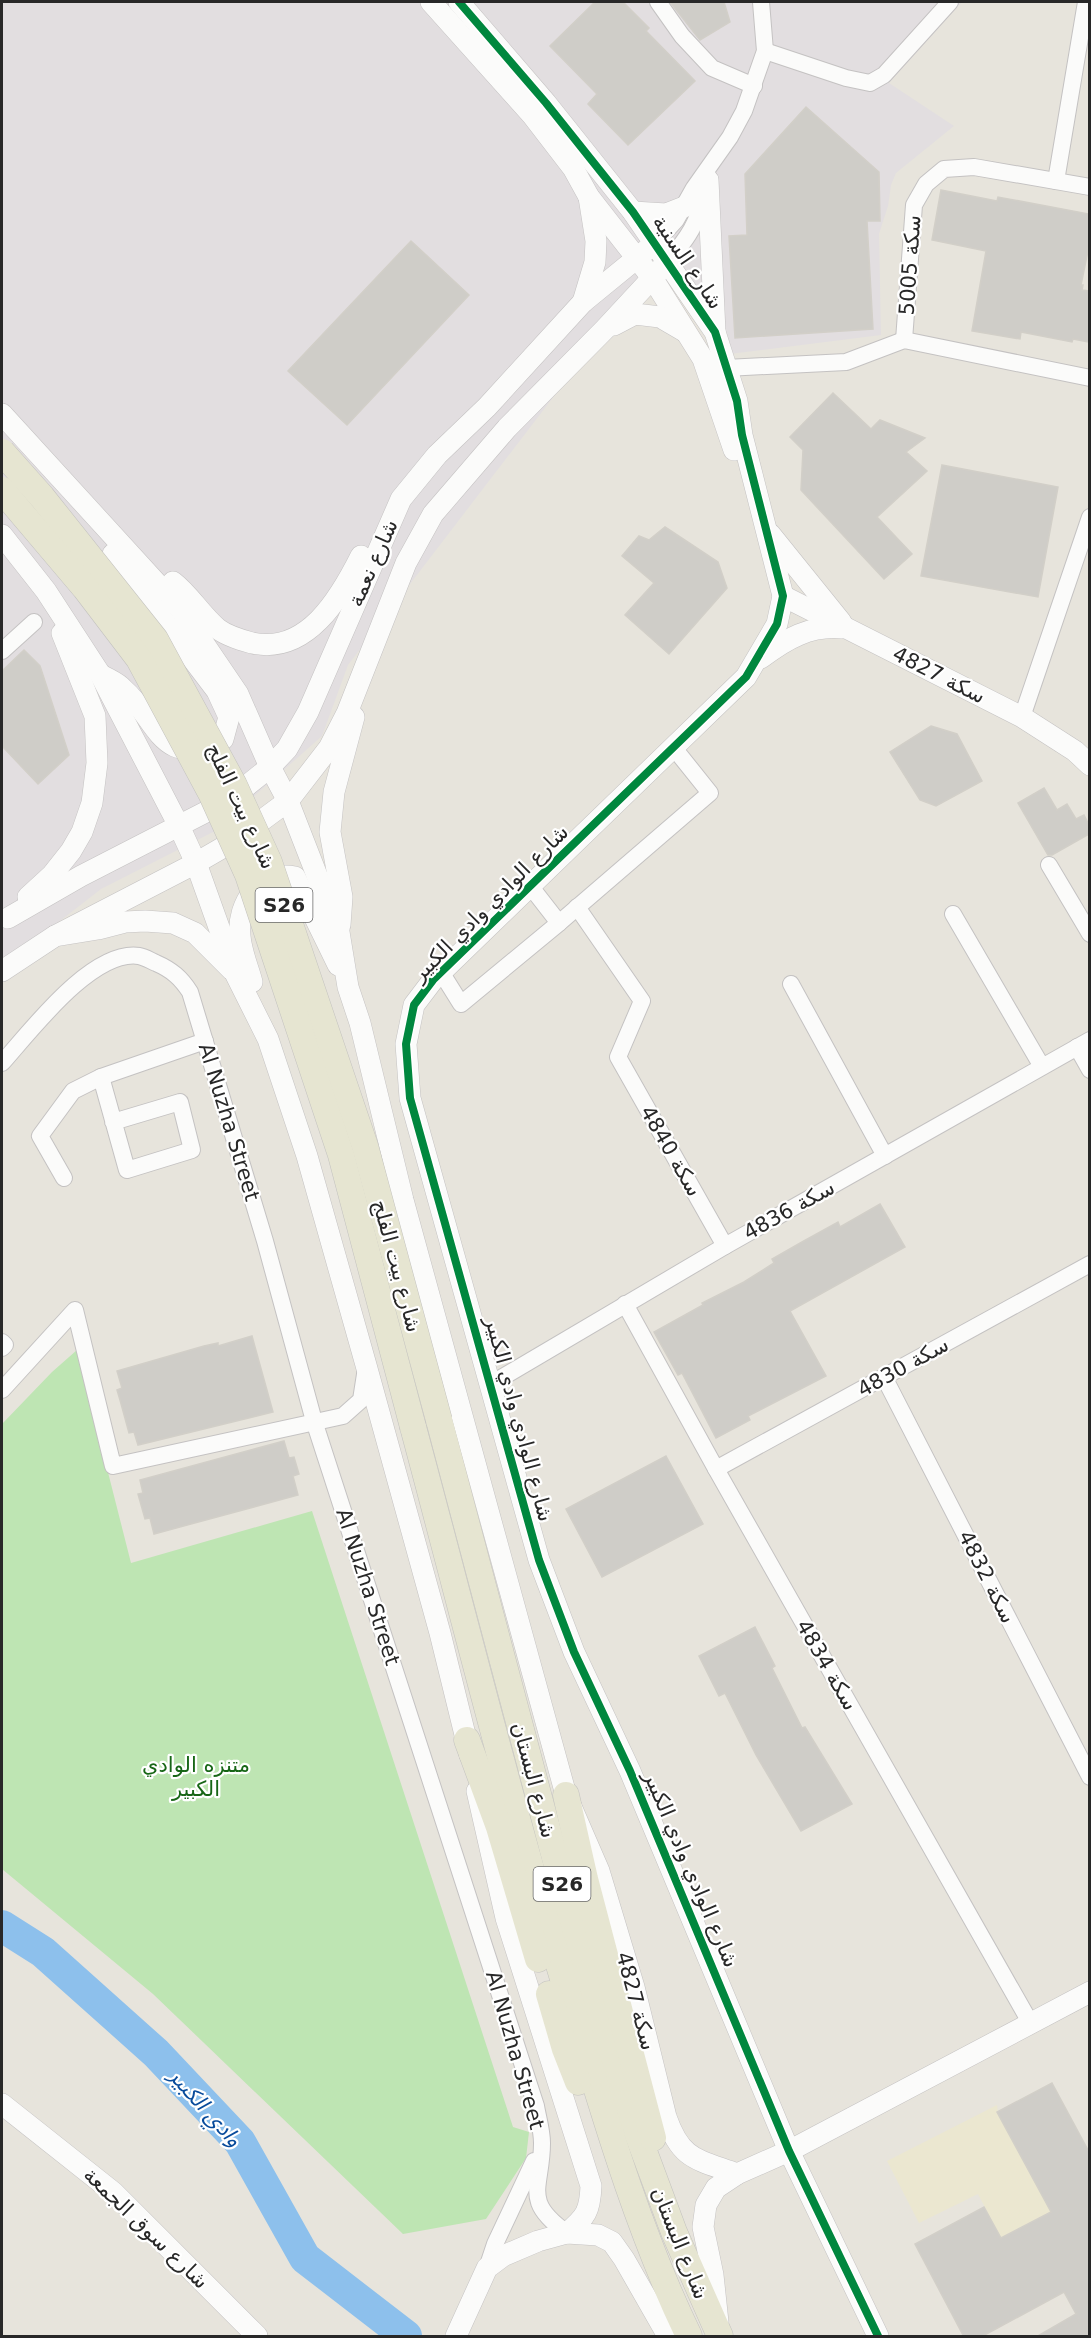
<svg xmlns="http://www.w3.org/2000/svg" width="1091" height="2338" viewBox="0 0 1091 2338" font-family="'DejaVu Sans','Noto Sans Arabic',sans-serif">
<rect width="100%" height="100%" fill="#e7e4dc"/>
<!-- industrial -->
<polygon fill="#e2dee0" points="2,2 962,2 889,83 954,126 896,173 891,185 888,206 879,234 881,335 729,354 659,259 348,665 322,736 215,831 101,889 2,966"/>
<!-- education -->
<polygon fill="#ebe7d0" points="997,2105 998,2112 1051,2212 1001,2238 978,2194 919,2223 887,2161"/>
<!-- green -->
<polygon fill="#bee5b3" points="77,1350 131,1563 312,1511 513,2127 529,2132 526,2158 486,2219 403,2234 153,1994 2,1869 2,1424 52,1372"/>
<g fill="none" stroke-linecap="round" stroke-linejoin="round">
<!-- river -->
<polyline stroke="#8dc0ec" stroke-width="32" points="2,1926 43,1952 156,2053 240,2142 305,2258 406,2336"/>
</g>
<!-- building -->
<g fill="#cfcdc8" stroke="#d2cfc8" stroke-width="1.5">
<polygon points="595,2 623,2 649,28 646,31 695,81 628,145 588,104 597,94 550,46"/>
<polygon points="670,2 724,2 730,22 700,40"/>
<polygon points="806,107 879,172 880,221 867,221 873,329 735,338 729,236 747,235 745,174"/>
<polygon points="941,190 997,201 998,197 1089,214 1089,246 1081,285 1083,285 1082,290 1089,291 1089,342 1073,339 1072,342 1021,332 1020,339 972,331 986,251 932,240"/>
<polygon points="411,241 469,295 347,425 288,371"/>
<polygon points="833,393 871,429 880,420 925,438 906,452 927,471 877,517 912,554 884,579 801,490 803,450 790,437"/>
<polygon points="942,465 1058,487 1038,597 921,576"/>
<polygon points="665,527 718,562 727,588 669,654 625,615 654,583 622,556 639,536 649,540"/>
<polygon points="24,650 40,666 69,755 38,784 2,746 2,671"/>
<polygon points="931,726 957,734 982,781 936,806 920,800 890,752"/>
<polygon points="1044,788 1057,810 1067,804 1076,819 1084,815 1089,825 1089,834 1052,855 1048,855 1018,803"/>
<polygon points="880,1204 905,1247 790,1311 826,1376 748,1416 750,1420 716,1438 682,1373 678,1375 654,1332 703,1305 702,1303 744,1282 774,1263 772,1259 802,1242 838,1222 840,1227"/>
<polygon points="252,1336 273,1412 138,1445 134,1432 129,1433 120,1400 117,1390 122,1388 117,1371 204,1346 218,1343 218,1346"/>
<polygon points="284,1441 289,1458 294,1457 299,1474 293,1476 298,1495 154,1534 150,1518 145,1519 138,1494 143,1493 140,1480"/>
<polygon points="666,1456 703,1524 602,1577 566,1509"/>
<polygon points="755,1627 775,1666 772,1668 802,1728 805,1727 852,1804 801,1831 756,1755 725,1693 719,1696 699,1656"/>
<polygon points="1052,2083 1089,2152 1089,2337 1036,2337 1076,2314 1064,2292 981,2337 964,2337 915,2244 984,2207 1001,2238 1051,2212 997,2112"/>
</g>
<g fill="none" stroke-linecap="round" stroke-linejoin="round">
<!-- minor casing -->
<g stroke="#c4c2c2" stroke-width="18">
<g id="minor">
<polyline points="658,2 682,36 712,68 754,86"/>
<polyline points="765,51 846,78 870,83 884,75 950,2"/>
<polyline points="1056,181 1086,2"/>
<polyline points="654,244 676,220 694,188 730,137 744,111 765,51 761,2"/>
<path d="M668,261c20,-23 30,-38 37,-69"/>
<polyline points="904,340 914,205 926,184 944,169 974,167 1090,187"/>
<polyline points="726,368 846,362 904,340 1090,378"/>
<polyline points="2,651 34,622"/>
<polyline points="1022,717 1090,517"/>
<polyline points="1049,865 1090,934"/>
<polyline points="531,887 559,923 710,793 674,748"/>
<polyline points="577,907 642,1001 618,1057 725,1246"/>
<polyline points="953,914 1041,1065"/>
<polyline points="441,972 461,1004 559,923"/>
<polyline points="791,984 885,1156"/>
<polyline points="1077,1047 1090,1070"/>
<path d="M2,1063c28,-31 90,-114 137,-107 6,1 12,5 17,7 16,7 25,15 34,29l75,249 49,180 222,685c2,12 6,24 6,37 0,45 -21,57 25,90"/>
<polyline points="101,1077 127,1170 192,1150 180,1102 113,1122"/>
<polyline points="64,1178 40,1136 73,1091 101,1077 205,1041"/>
<polyline points="625,1304 716,1469 1031,2024"/>
<polyline points="2,1342 5,1345 2,1348"/>
<polyline points="884,1377 1090,1777"/>
<polyline points="491,1384 725,1246 1090,1040"/>
<polyline points="2,1390 75,1310 113,1466 343,1416 361,1400 366,1368"/>
<polyline points="716,1469 1090,1264"/>
<polyline points="487,2268 495,2244 534,2161"/>
</g>
</g>
<!-- tertiary casing -->
<g stroke="#c4c2c2" stroke-width="22">
<g id="tertiary">
<polyline points="431,2 533,116 573,168 589,197 653,279 703,359 734,450"/>
<polyline points="459,2 546,103 633,212 715,332 737,401 742,435 783,596 777,624 746,677 433,980 414,1005 406,1044 410,1098 539,1560 574,1652 630,1771 789,2151 878,2336"/>
<polyline points="708,180 715,332"/>
<polyline points="633,212 666,214 684,207"/>
<polyline points="583,302 595,262 596,241 589,197"/>
<polyline points="614,325 635,314 660,317 684,331"/>
<path d="M2,414l179,196 57,84 32,73 18,34 51,131 9,55 12,36 43,177 163,595 33,76 35,116 32,130c15,43 30,42 71,57"/>
<polyline points="770,534 841,622"/>
<polyline points="2,535 46,591 100,674 179,826 196,863 236,975 268,1039 307,1156 366,1365 440,1633 470,1755"/>
<path d="M173,582c17,13 28,33 45,47 9,7 23,11 34,14 55,12 88,-45 109,-87"/>
<polyline points="783,596 1022,717 1075,751 1090,765"/>
<path d="M761,658c25,-19 49,-33 81,-30"/>
<path d="M103,676c7,4 15,7 20,13 36,31 37,82 100,50l6,-22 -12,-26 -104,-137"/>
<polyline points="28,897 52,875 71,851 82,832 92,803 97,763 95,716 62,633"/>
<polyline points="8,918 81,876 229,800 270,767 287,749 308,712 401,499 437,455 487,407 583,302 654,244"/>
<polyline points="340,925 342,897 330,832 334,792 354,717"/>
<polyline points="55,936 196,863 234,841 288,801 329,748 347,713 406,563 433,514 507,428 605,329 668,261"/>
<polyline points="2,971 55,936 98,929 125,922 145,921 173,923 195,933 232,970"/>
<path d="M252,982c-4,-15 -11,-31 -12,-46 -3,-33 20,-66 55,-59l43,88"/>
<path d="M477,1791l29,127 85,268c-1,25 -5,31 -24,47"/>
<polyline points="2,2104 113,2192 257,2336"/>
<polyline points="718,2322 713,2275 703,2227 706,2205 716,2188 737,2174 789,2151 1090,1992"/>
<polyline points="456,2336 487,2268 503,2256 538,2241 567,2233 598,2235 612,2242 624,2259 668,2336"/>
</g>
</g>
<!-- primary casing -->
<g stroke="#c3c2bf" stroke-width="27">
<g id="primary">
<polyline points="439,1420 577,1941 629,2111 674,2232 720,2336"/>
<path d="M413,1427c54,201 104,405 166,604 31,103 63,208 110,305"/>
<polyline points="467,1740 499,1827 538,1959"/>
<polyline points="566,1795 585,1879 653,2138"/>
<polyline points="549,1994 565,2049 578,2082"/>
</g>
</g>
<!-- minor -->
<use href="#minor" stroke="#fbfbfa" stroke-width="16"/>
<!-- tertiary -->
<use href="#tertiary" stroke="#fbfbfa" stroke-width="21"/>
<!-- primary -->
<use href="#primary" stroke="#e6e5d1" stroke-width="26"/>
<!-- primary-bridge casing -->
<g stroke="#c3c2bf" stroke-width="27" stroke-linecap="butt">
<g id="primary-bridge">
<polyline points="2,452 42,497 155,639 234,785 269,862 365,1146 439,1420"/>
<polyline points="2,490 85,588 139,659 211,793 248,875 341,1155 413,1427"/>
</g>
</g>
<!-- primary-bridge -->
<use href="#primary-bridge" stroke="#e6e5d1" stroke-width="26"/>
<!-- cycleway casing -->
<g stroke="#fff" stroke-width="11">
<polyline id="cycleway" points="459,2 546,103 633,212 715,332 737,401 742,435 783,596 777,624 746,677 433,980 414,1005 406,1044 410,1098 539,1560 574,1652 630,1771 789,2151 878,2336"/>
</g>
<!-- cycleway -->
<use href="#cycleway" stroke="#00873e" stroke-width="8"/>
</g>
<g text-anchor="middle" stroke-width="4.5" stroke-linejoin="round" paint-order="stroke">
<!-- shield labels -->
<g fill="#fff" stroke="#686868" stroke-width="1.5">
<rect x="255.5" y="888" width="57" height="34" rx="4.5"/>
<rect x="533.5" y="1867" width="57" height="34" rx="4.5"/>
</g>
<g font-size="20" font-weight="bold" fill="#282828">
<text x="284" y="912">S26</text>
<text x="562" y="1891">S26</text>
</g>
<!-- street labels -->
<g font-size="21" fill="#282828" stroke="#fff">
<text transform="translate(688 262) rotate(56)" y="7">شارع السنية</text>
<text transform="translate(910 265) rotate(-86)" y="7">سكة 5005</text>
<text transform="translate(373 563) rotate(-66)" y="7">شارع نعمة</text>
<text transform="translate(939 675) rotate(27)" y="7">سكة 4827</text>
<text transform="translate(241 806) rotate(65)" y="7">شارع بيت الفلج</text>
<text transform="translate(490 903) rotate(-45)" y="7">شارع الوادي وادي الكبير</text>
<text transform="translate(229 1122) rotate(73)" y="7">Al Nuzha Street</text>
<text transform="translate(671 1151) rotate(60)" y="7">سكة 4840</text>
<text transform="translate(789 1210) rotate(-29)" y="7">سكة 4836</text>
<text transform="translate(397 1266) rotate(75)" y="7">شارع بيت الفلج</text>
<text transform="translate(903 1367) rotate(-29)" y="7">سكة 4830</text>
<text transform="translate(519 1419) rotate(75)" y="7">شارع الوادي وادي الكبير</text>
<text transform="translate(987 1577) rotate(63)" y="7">سكة 4832</text>
<text transform="translate(368 1587) rotate(72)" y="7">Al Nuzha Street</text>
<text transform="translate(827 1665) rotate(60)" y="7">سكة 4834</text>
<text transform="translate(534 1780) rotate(75)" y="7">شارع البستان</text>
<text transform="translate(691 1869) rotate(67)" y="7">شارع الوادي وادي الكبير</text>
<text transform="translate(636 2001) rotate(75)" y="7">سكة 4827</text>
<text transform="translate(515 2050) rotate(74)" y="7">Al Nuzha Street</text>
<text transform="translate(146 2228) rotate(44)" y="7">شارع سوق الجمعة</text>
<text transform="translate(680 2243) rotate(68)" y="7">شارع البستان</text>
</g>
<!-- park labels -->
<g font-size="21" fill="#176616" stroke="#fff">
<text x="196" y="1772">متنزه الوادي<tspan x="196" dy="24">الكبير</tspan></text>
</g>
<!-- water labels -->
<g font-size="22" font-style="italic" fill="#084b9b" stroke="#fff">
<text transform="translate(206 2107) rotate(48)" y="8">وادي الكبير</text>
</g>
</g>
<!-- border -->
<rect width="1091" height="2338" fill="none" stroke="#282828" stroke-width="6"/>
</svg>
